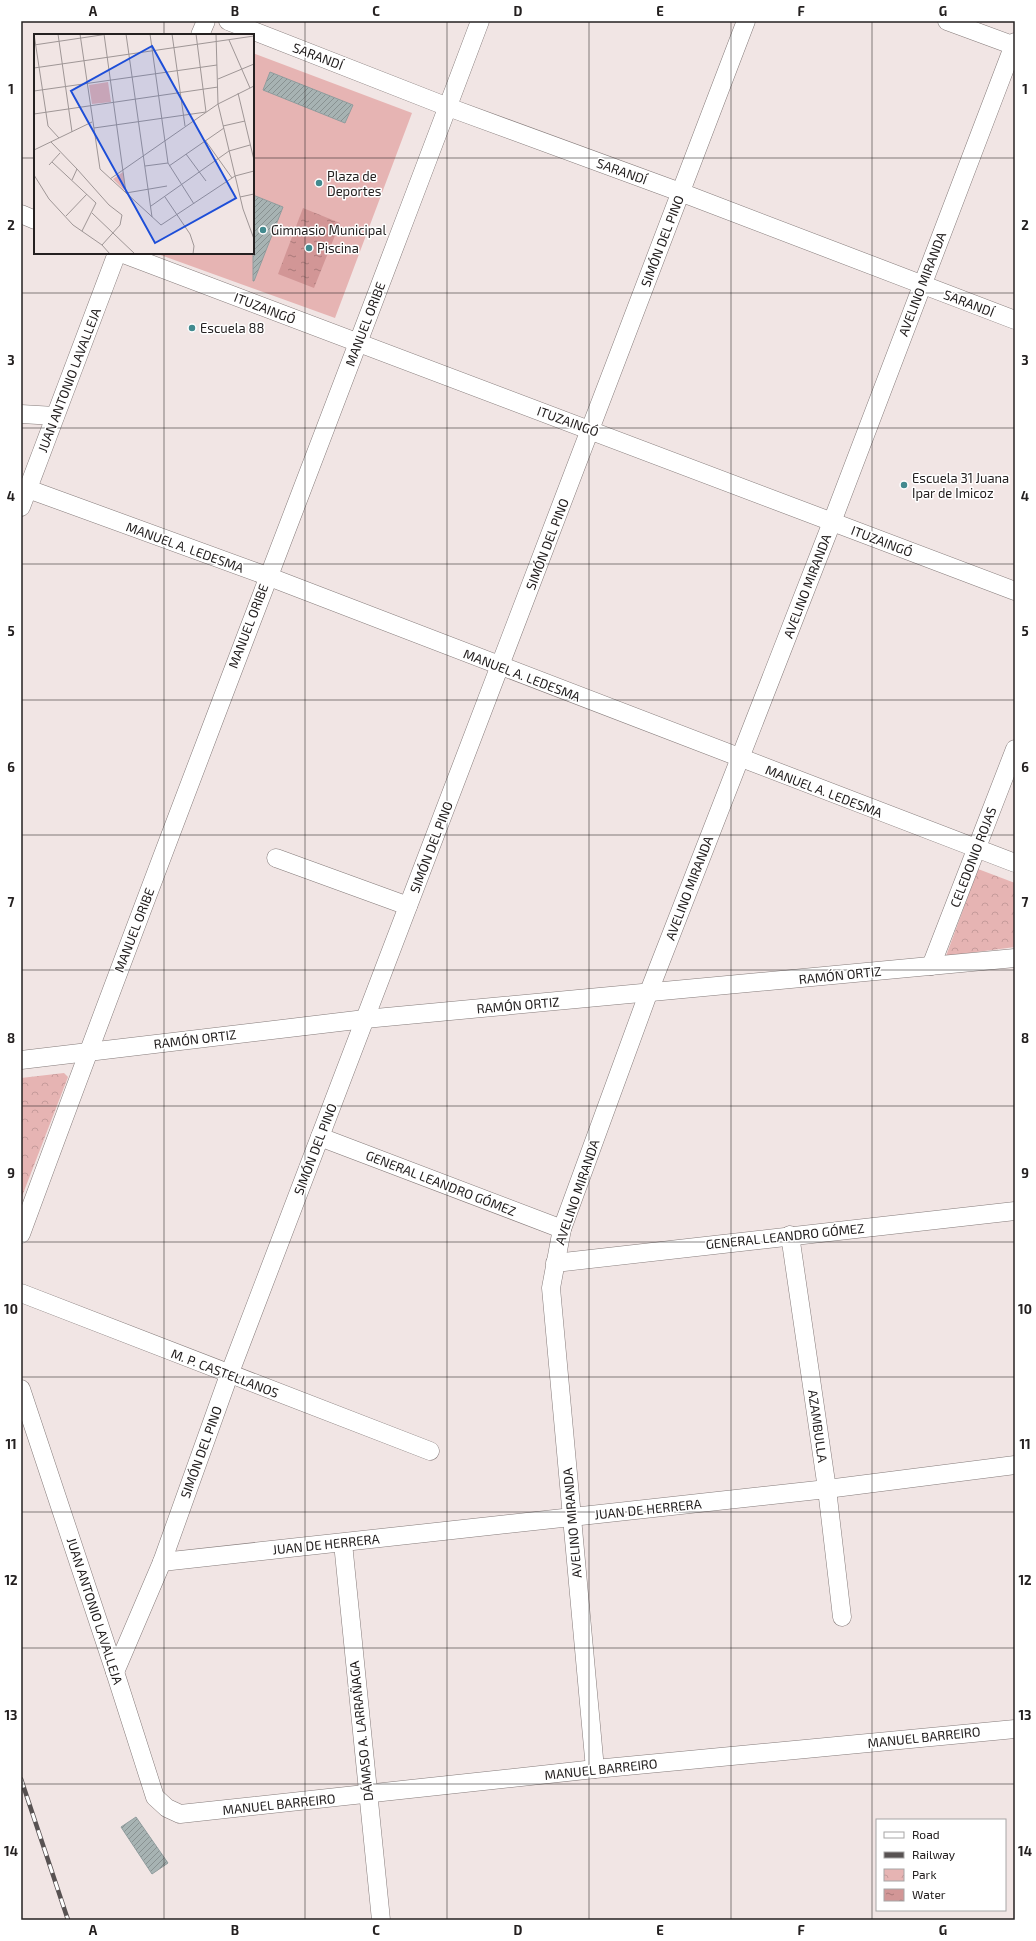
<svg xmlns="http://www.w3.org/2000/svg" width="1036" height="1941" viewBox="0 0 1036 1941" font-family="'Exo 2',sans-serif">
<defs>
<pattern id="park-crowns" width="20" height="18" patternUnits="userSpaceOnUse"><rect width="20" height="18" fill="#e6b4b3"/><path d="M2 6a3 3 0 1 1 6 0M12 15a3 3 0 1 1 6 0" fill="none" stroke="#c59a9a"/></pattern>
<pattern id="water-ripples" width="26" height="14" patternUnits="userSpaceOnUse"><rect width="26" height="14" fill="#d29696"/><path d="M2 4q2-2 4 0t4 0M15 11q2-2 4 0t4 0" fill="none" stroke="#aa7a7a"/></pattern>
<pattern id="building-hatch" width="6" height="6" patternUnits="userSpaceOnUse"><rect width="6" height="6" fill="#a7b3b3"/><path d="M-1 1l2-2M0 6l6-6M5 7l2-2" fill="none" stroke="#889191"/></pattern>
</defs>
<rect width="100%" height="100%" fill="#f1e5e4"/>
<!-- park -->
<g fill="url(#park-crowns)">
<polygon points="978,869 1015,883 1015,947 946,956"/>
<polygon points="64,1073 68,1077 21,1199 21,1078"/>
</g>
<!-- pitch -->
<polygon fill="#e6b4b3" points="253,53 412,113 335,318 155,253 253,253"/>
<!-- water -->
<polygon fill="url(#water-ripples)" points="303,208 340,223 314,288 278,274"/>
<!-- building -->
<g fill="url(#building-hatch)" stroke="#909c9d">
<polygon points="270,72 353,105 345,123 263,90"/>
<polygon points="253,195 283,207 254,281 253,281"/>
<polygon points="136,1817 168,1863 152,1874 121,1827"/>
</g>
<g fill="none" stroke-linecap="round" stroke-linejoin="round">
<!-- minor casing -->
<g stroke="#857b7a" stroke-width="19">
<g id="minor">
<polyline points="228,21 448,107 680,192 1015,320"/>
<polyline points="947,21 1015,46"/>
<polyline points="200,35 206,21"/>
<polyline points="21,214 35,220"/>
<polyline points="121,253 1015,591"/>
<polyline points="21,414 55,416"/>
<polyline points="28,489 267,576 1015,863"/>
<polyline points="21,507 117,253"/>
<polyline points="276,858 408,906"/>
<polyline points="931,966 1015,749"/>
<polyline points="21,1060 365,1019 1015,958"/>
<polyline points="320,1137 562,1229"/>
<path d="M21,1234c149,-406 307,-808 459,-1213"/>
<polyline points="790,1235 827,1489 842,1617"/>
<polyline points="555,1263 1015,1211"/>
<polyline points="21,1293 430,1451"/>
<polyline points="21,1389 115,1672 155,1797 167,1808 180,1814 595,1769 1015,1729"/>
<polyline points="343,1543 381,1920"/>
<polyline points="162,1562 827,1489 1015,1465"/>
<polyline points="115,1672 162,1562 229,1375 746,21"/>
<polyline points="595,1769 551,1288 562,1229 648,994 832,522 1015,42"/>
</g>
</g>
<!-- minor -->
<use href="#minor" stroke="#fff" stroke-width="18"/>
<!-- rail casing -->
<g stroke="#585252" stroke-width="4.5">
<polyline id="rail" points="21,1779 68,1920"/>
</g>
<!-- rail -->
<use href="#rail" stroke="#fff" stroke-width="3" stroke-dasharray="9" stroke-linecap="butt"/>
</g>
<!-- grid -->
<path fill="none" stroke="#242020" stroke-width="1" stroke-opacity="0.55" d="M164,21v14M305,21v1899M447,21v1899M589,21v1899M731,21v1899M872,21v1899M21,158h14M253,158h762M164,253v1667M21,293h994M21,428h994M21,564h994M21,700h994M21,835h994M21,970h994M21,1106h994M21,1242h994M21,1377h994M21,1512h994M21,1648h994M21,1784h994"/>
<!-- markers -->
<g fill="#428a8f" stroke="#fff" stroke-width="1.5">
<circle cx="319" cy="183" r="4"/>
<circle cx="263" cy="230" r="4"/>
<circle cx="309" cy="248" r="4"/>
<circle cx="192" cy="328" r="4"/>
<circle cx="904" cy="485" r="4"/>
</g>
<g text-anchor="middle" stroke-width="3" stroke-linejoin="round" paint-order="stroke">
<!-- street labels -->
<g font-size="13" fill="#242020" stroke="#fff">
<text transform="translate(318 56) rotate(21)" y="5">SARANDÍ</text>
<text transform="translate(622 171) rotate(20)" y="5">SARANDÍ</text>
<text transform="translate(662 241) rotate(-69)" y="5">SIMÓN DEL PINO</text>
<text transform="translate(922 284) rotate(-69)" y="5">AVELINO MIRANDA</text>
<text transform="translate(969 303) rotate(21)" y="5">SARANDÍ</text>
<text transform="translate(265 308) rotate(21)" y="5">ITUZAINGÓ</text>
<text transform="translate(365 324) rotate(-69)" y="5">MANUEL ORIBE</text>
<text transform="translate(69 380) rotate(-69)" y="5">JUAN ANTONIO LAVALLEJA</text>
<text transform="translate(568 421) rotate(20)" y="5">ITUZAINGÓ</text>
<text transform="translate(882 541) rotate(21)" y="5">ITUZAINGÓ</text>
<text transform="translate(547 544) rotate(-69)" y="5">SIMÓN DEL PINO</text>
<text transform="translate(185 547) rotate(20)" y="5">MANUEL A. LEDESMA</text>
<text transform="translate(807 586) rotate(-69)" y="5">AVELINO MIRANDA</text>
<text transform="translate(248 626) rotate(-69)" y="5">MANUEL ORIBE</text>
<text transform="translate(522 675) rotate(21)" y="5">MANUEL A. LEDESMA</text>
<text transform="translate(824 791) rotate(21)" y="5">MANUEL A. LEDESMA</text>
<text transform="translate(431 847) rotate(-69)" y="5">SIMÓN DEL PINO</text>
<text transform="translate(973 857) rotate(-69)" y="5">CELEDONIO ROJAS</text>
<text transform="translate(689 888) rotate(-69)" y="5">AVELINO MIRANDA</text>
<text transform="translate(134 930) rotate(-69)" y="5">MANUEL ORIBE</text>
<text transform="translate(840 975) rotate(-6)" y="5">RAMÓN ORTIZ</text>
<text transform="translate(518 1005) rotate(-5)" y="5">RAMÓN ORTIZ</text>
<text transform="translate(195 1039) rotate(-7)" y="5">RAMÓN ORTIZ</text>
<text transform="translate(315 1149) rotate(-69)" y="5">SIMÓN DEL PINO</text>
<text transform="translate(441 1183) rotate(21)" y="5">GENERAL LEANDRO GÓMEZ</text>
<text transform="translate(577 1192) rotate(-71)" y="5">AVELINO MIRANDA</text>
<text transform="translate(785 1236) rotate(-6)" y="5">GENERAL LEANDRO GÓMEZ</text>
<text transform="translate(225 1373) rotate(21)" y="5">M. P. CASTELLANOS</text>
<text transform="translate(818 1426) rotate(82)" y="5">AZAMBULLA</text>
<text transform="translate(201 1452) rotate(-70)" y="5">SIMÓN DEL PINO</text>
<text transform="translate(648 1509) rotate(-6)" y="5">JUAN DE HERRERA</text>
<text transform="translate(572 1523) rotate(-95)" y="5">AVELINO MIRANDA</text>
<text transform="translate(326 1544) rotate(-6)" y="5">JUAN DE HERRERA</text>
<text transform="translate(95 1611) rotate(72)" y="5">JUAN ANTONIO LAVALLEJA</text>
<text transform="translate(361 1731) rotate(-96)" y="5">DÁMASO A. LARRAÑAGA</text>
<text transform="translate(924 1737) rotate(-6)" y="5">MANUEL BARREIRO</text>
<text transform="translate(601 1769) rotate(-6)" y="5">MANUEL BARREIRO</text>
<text transform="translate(279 1804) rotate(-6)" y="5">MANUEL BARREIRO</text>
</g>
<!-- poi labels -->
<g font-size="13" fill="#242020" stroke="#fff" text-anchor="start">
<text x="327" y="181">Plaza de<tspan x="327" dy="15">Deportes</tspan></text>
<text x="271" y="235">Gimnasio Municipal</text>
<text x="317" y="253">Piscina</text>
<text x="200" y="333">Escuela 88</text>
<text x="912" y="483">Escuela 31 Juana<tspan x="912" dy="15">Ipar de Imicoz</tspan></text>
</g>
</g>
<!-- overview -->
<g transform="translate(34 34)">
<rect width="220" height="220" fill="#f1e5e4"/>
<path d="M89,138l2,17 -1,1 -11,-11z" fill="#e6b4b3"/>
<path d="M74,48l3,20 -19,2 -3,-19z" fill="#e6b4b3"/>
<path fill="none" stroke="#9f9696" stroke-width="1" d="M0,0l14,92 11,12M24,0l14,98M46,0l20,135 61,56 74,-49 19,-5M70,0l22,159 41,-7M92,0l26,183M116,0l18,129 26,41M138,0l13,92M182,0l2,70 25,105 11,30M195,6l21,48M0,11l74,-11M0,34l220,-32M184,45l36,-15M0,57l183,-26M204,59l16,67M0,80l184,-27M189,92l22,-5M60,94l112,-16 -10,-78M171,106l27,38M17,108l26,27 -5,11M0,116l58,-28M152,120l20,27M18,128l44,41 -14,28M15,131l11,-12M111,132l23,-3M135,132l55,-38M43,135l32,36 13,10 -2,10 -18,20M0,141l15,24 24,26 29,20 8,9M76,145l108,-75 36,-18M131,163l25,37 4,12 -1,8M206,163l14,-3M117,172l78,-55 21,-6M58,179l43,41M32,182l21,-22"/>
<path fill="#1d4ed8" fill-opacity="0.15" stroke="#1d4ed8" stroke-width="2" d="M118,12l84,152 -81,45 -84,-152z"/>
<rect width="220" height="220" fill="none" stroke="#242020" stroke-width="2"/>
</g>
<!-- border -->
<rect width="1036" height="1941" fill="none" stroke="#ffffff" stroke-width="44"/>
<!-- legend -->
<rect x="876" y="1819" width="130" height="92" fill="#ffffff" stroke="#a7a6a6"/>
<rect x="884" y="1832" width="20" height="6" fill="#ffffff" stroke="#a7a6a6"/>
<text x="912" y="1839" font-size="12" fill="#242020">Road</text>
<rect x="884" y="1852" width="20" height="6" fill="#585252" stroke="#a7a6a6"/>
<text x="912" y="1859" font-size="12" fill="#242020">Railway</text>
<rect x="884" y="1869" width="20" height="12" fill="url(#park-crowns)" stroke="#a7a6a6"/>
<text x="912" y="1879" font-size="12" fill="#242020">Park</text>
<rect x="884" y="1889" width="20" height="12" fill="url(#water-ripples)" stroke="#a7a6a6"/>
<text x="912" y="1899" font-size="12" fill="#242020">Water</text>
<rect x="22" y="22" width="992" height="1897" fill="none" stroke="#242020" stroke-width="1.5"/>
<g font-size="13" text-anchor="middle" font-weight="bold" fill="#242020">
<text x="93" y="16">A</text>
<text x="235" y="16">B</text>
<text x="376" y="16">C</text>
<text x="518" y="16">D</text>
<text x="660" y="16">E</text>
<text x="801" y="16">F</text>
<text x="943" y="16">G</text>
<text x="11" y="94">1</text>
<text x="1025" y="94">1</text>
<text x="11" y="230">2</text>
<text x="1025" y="230">2</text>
<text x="11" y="365">3</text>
<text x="1025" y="365">3</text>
<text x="11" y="501">4</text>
<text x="1025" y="501">4</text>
<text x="11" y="636">5</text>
<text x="1025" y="636">5</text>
<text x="11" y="772">6</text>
<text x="1025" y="772">6</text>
<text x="11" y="907">7</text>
<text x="1025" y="907">7</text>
<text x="11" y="1043">8</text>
<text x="1025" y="1043">8</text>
<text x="11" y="1178">9</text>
<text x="1025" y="1178">9</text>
<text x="11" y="1314">10</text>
<text x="1025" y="1314">10</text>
<text x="11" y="1449">11</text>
<text x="1025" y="1449">11</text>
<text x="11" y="1585">12</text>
<text x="1025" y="1585">12</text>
<text x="11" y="1720">13</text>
<text x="1025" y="1720">13</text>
<text x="11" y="1856">14</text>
<text x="1025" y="1856">14</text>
<text x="93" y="1935">A</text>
<text x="235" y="1935">B</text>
<text x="376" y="1935">C</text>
<text x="518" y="1935">D</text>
<text x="660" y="1935">E</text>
<text x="801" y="1935">F</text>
<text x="943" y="1935">G</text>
</g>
</svg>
